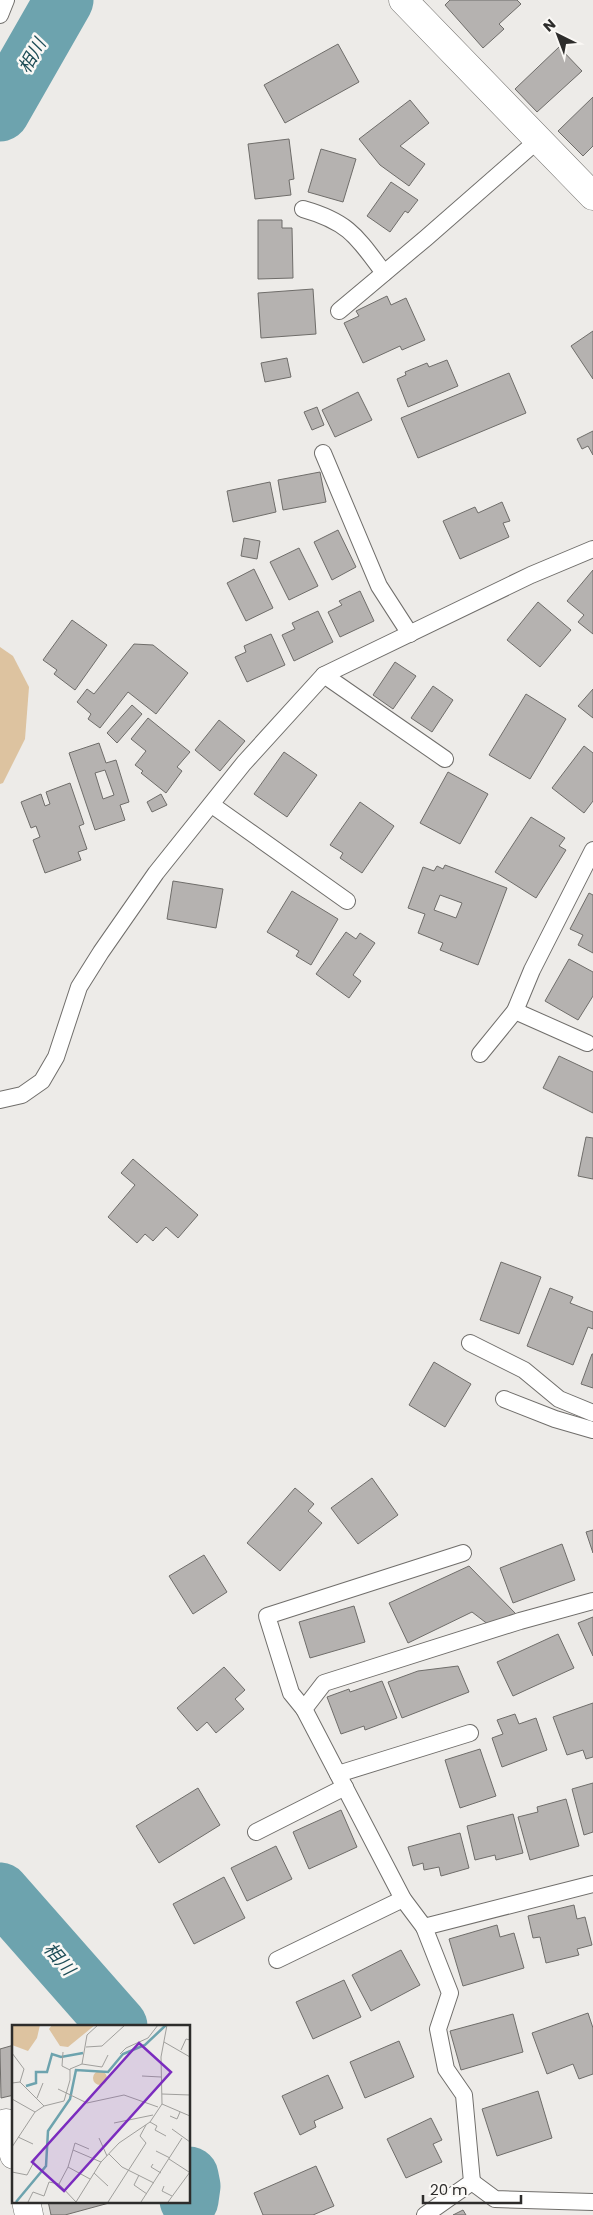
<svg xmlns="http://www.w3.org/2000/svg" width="593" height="2215" viewBox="0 0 593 2215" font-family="Poppins,'Noto Sans JP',sans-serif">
<rect width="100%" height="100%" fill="#edebe8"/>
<!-- green -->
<polygon fill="#ddc3a0" points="0,647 13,656 29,687 25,739 3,783 0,784"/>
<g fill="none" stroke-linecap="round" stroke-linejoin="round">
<!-- river -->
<g stroke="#6da3ae" stroke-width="59">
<polyline points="0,112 64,0"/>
<polyline points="0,1892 118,2026"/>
<polyline points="189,2176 191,2186 189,2200"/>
</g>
</g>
<!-- building -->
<g fill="#b5b2b0" stroke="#6f6d6a" fill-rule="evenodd">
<polygon points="450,0 517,0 521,4 499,24 504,29 483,48 445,5"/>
<polygon points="338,44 359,82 285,123 264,85"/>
<polygon points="559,47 582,71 537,112 515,89"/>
<polygon points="593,97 593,146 583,156 558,131"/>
<polygon points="410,100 429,123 400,146 425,164 409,186 380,165 359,139"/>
<polygon points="289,139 294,179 289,180 291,195 255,199 248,144"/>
<polygon points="321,149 356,159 343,202 308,192"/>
<polygon points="391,182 418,200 408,213 405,211 390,232 367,216"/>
<polygon points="258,220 282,220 282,228 292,228 293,278 258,279"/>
<polygon points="313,289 316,334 261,338 258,293"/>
<polygon points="387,296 391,305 406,298 425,340 402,350 400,346 363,363 344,323 359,316 356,311"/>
<polygon points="593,331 593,379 571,346"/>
<polygon points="287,358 291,377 265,382 261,363"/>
<polygon points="447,360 458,386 408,407 397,379 406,375 405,372 427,363 429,367"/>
<polygon points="509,373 526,413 418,458 401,418"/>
<polygon points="358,392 372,420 335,437 322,410"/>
<polygon points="317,407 324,425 312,430 304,412"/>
<polygon points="593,431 593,455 588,446 582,449 577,439"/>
<polygon points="320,472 326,502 283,510 278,480"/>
<polygon points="270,482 276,512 233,522 227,491"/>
<polygon points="502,502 510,521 503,523 509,537 460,559 443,521 475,507 478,513"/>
<polygon points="338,530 356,567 332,580 314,542"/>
<polygon points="244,538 260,541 257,559 241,556"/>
<polygon points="299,548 318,586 289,600 270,562"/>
<polygon points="254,569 273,608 246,621 227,583"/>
<polygon points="593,570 593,634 578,622 584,615 567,601"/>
<polygon points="360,591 374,621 340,637 328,612 342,605 339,601"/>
<polygon points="538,602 571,630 540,667 507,640"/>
<polygon points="318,611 333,642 294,661 282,635 295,629 292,623"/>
<polygon points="72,620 107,645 75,690 54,674 57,670 43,660"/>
<polygon points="271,634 285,665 247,682 235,657 246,652 244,646"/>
<polygon points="134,644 153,645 188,673 156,714 128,692 100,728 88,719 91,714 77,702 87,689 94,694"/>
<polygon points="395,662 416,676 393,709 373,695"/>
<polygon points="433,686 453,700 432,732 411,718"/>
<polygon points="593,689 593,718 578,706"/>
<polygon points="526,694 566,719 530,779 489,755"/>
<polygon points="132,705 142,714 117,743 107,733"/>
<polygon points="148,718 190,752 177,767 182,771 166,793 141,773 143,771 135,765 146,751 131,739"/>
<polygon points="219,720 245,741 220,771 195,750"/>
<path d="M99,743l7,20 10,-3 13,42 -9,3 5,15 -30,10 -26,-77zM105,770l9,25 -11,4 -8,-26z"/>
<polygon points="584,746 593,753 593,801 584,813 552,788"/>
<polygon points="284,752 317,775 287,817 254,794"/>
<polygon points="448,772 488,794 460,844 420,823"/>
<polygon points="70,783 84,824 79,826 87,849 78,852 81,860 45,873 33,840 40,837 36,826 31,828 21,802 41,794 45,806 50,804 46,792"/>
<polygon points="161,794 167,805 152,812 147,802"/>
<polygon points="360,802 394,826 362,873 340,858 343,853 330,845"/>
<polygon points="531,817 565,838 559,846 566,850 536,898 495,872"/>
<path d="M445,865l62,23 -29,77 -38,-15 3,-7 -25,-10 7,-19 -17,-6 15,-41 11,4 3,-5 6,3zM440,895l22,8 -6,15 -22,-8z"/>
<polygon points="173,881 223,889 216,928 167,919"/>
<polygon points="292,891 338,919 311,965 296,956 299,951 267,932"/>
<polygon points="589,893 593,895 593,953 578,945 583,935 570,929"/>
<polygon points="346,932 356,939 360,933 375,943 353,975 361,981 349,998 316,974"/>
<polygon points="569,959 593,972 593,996 578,1020 545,1001"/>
<polygon points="559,1056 593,1072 593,1113 543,1088"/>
<polygon points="586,1137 593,1138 593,1179 578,1176"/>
<polygon points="133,1159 198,1215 178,1238 166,1227 153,1241 145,1234 137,1243 108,1217 135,1185 121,1173"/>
<polygon points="501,1262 541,1277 519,1334 480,1320"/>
<polygon points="550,1288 573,1297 570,1303 593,1312 593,1329 588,1327 573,1365 527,1346"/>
<polygon points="592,1354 593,1354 593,1388 581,1384"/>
<polygon points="434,1362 471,1384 445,1427 409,1405"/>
<polygon points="372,1478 398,1515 358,1544 331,1508"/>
<polygon points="295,1488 314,1504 308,1511 322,1523 280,1571 247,1543"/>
<polygon points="593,1530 593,1553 586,1532"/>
<polygon points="562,1544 575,1580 513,1603 500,1568"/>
<polygon points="204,1555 227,1592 193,1614 169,1576"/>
<polygon points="469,1566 516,1614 489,1625 472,1612 408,1643 389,1603"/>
<polygon points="354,1606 365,1642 310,1658 299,1622"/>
<polygon points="593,1617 593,1656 578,1623"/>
<polygon points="558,1634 574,1668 513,1696 497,1662"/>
<polygon points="458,1666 469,1692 402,1718 388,1682 418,1671"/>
<polygon points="224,1667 245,1690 235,1699 244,1709 216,1733 207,1722 197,1731 177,1708"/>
<polygon points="382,1681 397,1718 365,1730 364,1726 341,1734 327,1697 349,1689 350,1692"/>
<polygon points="593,1703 593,1757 586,1759 583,1750 567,1755 553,1717"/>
<polygon points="515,1714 519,1724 536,1718 547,1750 502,1767 492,1738 503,1734 497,1720"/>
<polygon points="480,1749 496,1796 460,1808 445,1760"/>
<polygon points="593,1783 593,1832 584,1835 572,1789"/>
<polygon points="198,1788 220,1825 159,1863 136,1826"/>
<polygon points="566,1799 579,1846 530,1860 518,1817 538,1812 537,1807"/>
<polygon points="341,1810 357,1847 309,1869 293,1832"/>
<polygon points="513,1814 523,1853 496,1860 495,1855 475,1860 467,1826"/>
<polygon points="460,1833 469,1868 441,1876 439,1867 424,1870 423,1863 413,1866 408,1847"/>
<polygon points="276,1846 292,1879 247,1901 231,1868"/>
<polygon points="224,1877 245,1918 194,1944 173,1904"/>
<polygon points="574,1905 577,1919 585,1917 592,1945 577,1949 579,1955 546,1963 540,1937 533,1938 528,1916"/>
<polygon points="497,1925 500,1937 514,1933 524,1968 463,1986 449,1939"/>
<polygon points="401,1950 420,1985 371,2011 352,1975"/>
<polygon points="344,1980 361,2017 313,2039 296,2002"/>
<polygon points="588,2013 593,2028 593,2074 579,2079 573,2064 547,2074 532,2033"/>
<polygon points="513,2014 523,2052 461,2070 450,2031"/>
<polygon points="399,2041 414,2077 365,2098 350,2062"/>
<polygon points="14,2045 14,2095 1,2098 0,2049"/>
<polygon points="328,2075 343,2108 314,2121 316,2127 300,2135 282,2096"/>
<polygon points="538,2091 552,2138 497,2156 482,2109"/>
<polygon points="431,2118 442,2140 433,2144 442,2162 406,2178 387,2139"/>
<polygon points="316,2166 334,2206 313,2215 263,2215 254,2193"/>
<polygon points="48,2201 109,2201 109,2203 65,2215 51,2215"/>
<polygon points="463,2210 466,2215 453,2215"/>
</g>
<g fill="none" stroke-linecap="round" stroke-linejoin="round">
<!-- service casing -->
<g stroke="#706e6b" stroke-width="18">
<g id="service">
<polyline points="0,15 6,0"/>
<path d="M303,209c46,13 54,28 81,64"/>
<polyline points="339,311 426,238 538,140"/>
<polyline points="323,453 379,586 410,634"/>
<polyline points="324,675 445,759"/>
<polyline points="212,805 347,901"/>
<polyline points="515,1011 587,1043"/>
<polyline points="480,1054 515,1011 532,970 593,850"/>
<polyline points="0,1100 22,1095 42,1081 56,1057 79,987 101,952 156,873 244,763 324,675 531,575 593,549"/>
<polyline points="470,1343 524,1370 559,1399 593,1413"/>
<polyline points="504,1399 555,1419 593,1430"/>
<polyline points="593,1601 520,1621 324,1683 304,1709 403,1899 424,1927 593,1884"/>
<polyline points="304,1709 291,1693 267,1616 463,1553"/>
<polyline points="338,1774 470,1733"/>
<polyline points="256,1832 345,1787"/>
<polyline points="424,1927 450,1993 438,2029 446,2069 464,2095 472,2182 425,2215"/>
<polyline points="277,1960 403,1899"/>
<polyline points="472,2182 495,2199 593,2202"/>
</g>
</g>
<!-- minor casing -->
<g stroke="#706e6b" stroke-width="29">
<g id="minor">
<polyline points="403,0 593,196"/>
<polyline points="6,2123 14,2155"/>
<polyline points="26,2201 29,2215"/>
</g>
</g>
<!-- service -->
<use href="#service" stroke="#fff" stroke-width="16"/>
<!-- minor -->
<use href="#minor" stroke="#fff" stroke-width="28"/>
</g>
<g text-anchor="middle" stroke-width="5" stroke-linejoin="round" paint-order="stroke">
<!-- water labels -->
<g font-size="18" font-style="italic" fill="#1f4e58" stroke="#faf8f5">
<text transform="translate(32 56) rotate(-60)" y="6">相川</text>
<text transform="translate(59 1959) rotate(49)" y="6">相川</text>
</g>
</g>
<!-- overview -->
<g transform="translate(12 2025)">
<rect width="178" height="178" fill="#edebe8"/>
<path d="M0,0h28l-3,13 -9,13 -16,-6zM40,0h43l-27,22 -8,-1 -11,-17zM81 53a7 7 0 1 1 14 0a7 7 0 1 1-14 0Z" fill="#ddc3a0"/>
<path fill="none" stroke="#6da3ae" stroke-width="2.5" d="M14,61l10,-3v-11h11l5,-18 9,3 22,-4M4,177l30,-36 2,-35 22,-32 6,-29 32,2 15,-18 22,-9 21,-20"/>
<path fill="none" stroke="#a09f9c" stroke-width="1" d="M155,0l-6,32 1,47 28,12M152,17l26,15M74,22l16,-1 23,-21M169,25l5,-11 4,1M51,27l-1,14 8,4M0,28l12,16 -4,13M108,29l6,-6 22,-10 10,-13M70,39l20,3 6,-12M130,51l19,1M0,58l8,-1 24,24M46,64l29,14 37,-8 34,12M150,69l28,1M25,73l6,-15M0,74l23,13M158,91l7,3 3,-7M138,97l7,4 -2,4 11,6M102,98l39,-8M160,104l18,13M6,112l15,7M87,113l8,18M0,122l23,-35 9,-6 20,-5 6,-21v-11l12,-5 5,-29 11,-10M61,125l2,-7 14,6M144,126l14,7M97,129l13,13 32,16M157,134l20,13M141,139l-2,3 10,6M0,147l15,3 9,-17M82,148l14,13M127,150l-5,10 13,9M78,154l-22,-12 5,-17 28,12M47,159l17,18M152,161l-2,5 10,5M16,177l5,-10 11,4 5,-14 10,2 9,-17M64,177l25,-40 18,-19 31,-21 12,-18M96,177l38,-59 -6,-7 6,-11M129,177l41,-64M156,177l22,-30"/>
<path fill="#7b2cbf" fill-opacity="0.15" stroke="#7b2cbf" stroke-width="2.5" d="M127,18l32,29 -107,119 -32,-29z"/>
<rect width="178" height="178" fill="none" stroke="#2d2c2b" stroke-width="2.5"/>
</g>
<!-- north arrow -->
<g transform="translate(558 35) rotate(318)" stroke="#faf8f5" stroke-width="4" paint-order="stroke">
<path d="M0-4L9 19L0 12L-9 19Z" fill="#2d2c2b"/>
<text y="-8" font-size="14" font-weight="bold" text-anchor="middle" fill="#2d2c2b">N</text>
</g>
<!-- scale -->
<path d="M423 2195v8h98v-8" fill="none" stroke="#2d2c2b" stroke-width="2.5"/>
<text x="430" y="2195" font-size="15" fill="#2d2c2b" stroke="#faf8f5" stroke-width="4" paint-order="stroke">20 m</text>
</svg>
